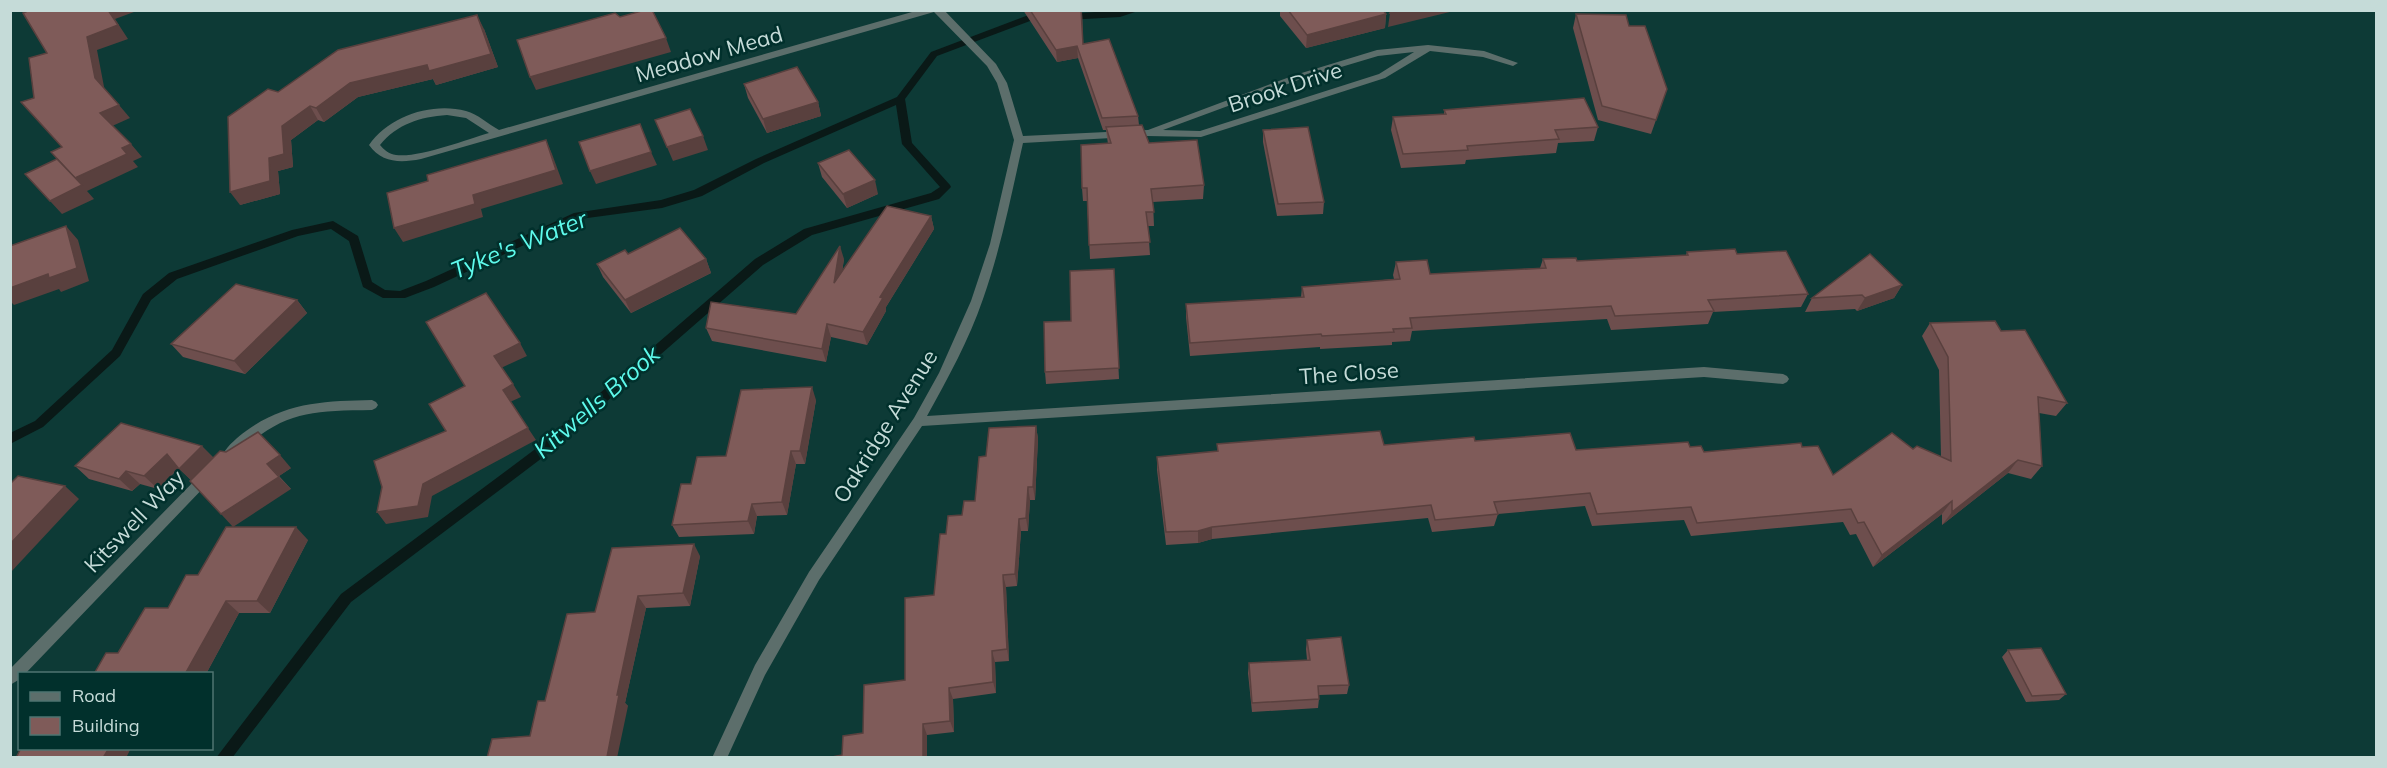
<svg xmlns="http://www.w3.org/2000/svg" width="2387" height="768" viewBox="0 0 2387 768" font-family="Mulish,sans-serif">
<rect width="100%" height="100%" fill="#0d3a36"/>
<g fill="none" stroke-linecap="round" stroke-linejoin="round">
<!-- stream -->
<g fill="#0a1917" fill-rule="evenodd">
<polygon points="1123,10 1141,10 1120,17 1067,20 1062,17 1067,14"/>
<polygon points="1043,15 1048,18 1046,20 1030,21 937,56 905,99 912,143 950,185 951,187 939,199 812,235 763,265 542,458 351,602 232,758 216,758 341,594 534,450 755,259 804,229 931,193 940,187 902,144 896,105 764,163 702,196 662,208 580,219 434,287 405,298 383,298 363,287 349,241 331,229 298,236 177,279 151,300 120,356 43,427 10,444 10,433 35,421 112,350 143,294 169,273 292,230 333,221 358,236 372,282 385,290 400,291 426,281 574,213 661,200 694,190 756,159 897,97 931,52 1026,16"/>
</g>
<!-- street -->
<g fill="#5c6e6b" fill-rule="evenodd">
<path d="M919,10h25l52,54 11,19 16,53 125,-6 147,-55 82,-25 51,-5 56,6 34,12 -5,3 -30,-9 -53,-6 -45,27 -184,59 -54,-1 -124,7c-12,53 -22,105 -40,156 -14,41 -35,79 -56,117l777,-49 79,7 4,2 2,3 -2,3 -4,2 -79,-7 -782,49 -103,154 -54,95 -38,83h-15l43,-93 54,-93 105,-154 25,-45 32,-72 19,-57 24,-104 -17,-57 -10,-17 -53,-54 -513,147c-21,4 -39,4 -52,-14 20,-29 63,-43 97,-34 12,3 22,13 33,19zM1414,52l-35,22 -179,57 -37,-1 138,-51 77,-23zM447,115l19,3 23,15c-24,7 -70,25 -93,22 -7,-1 -12,-5 -16,-10 17,-21 40,-28 67,-30z"/>
<path d="M372,400l4,2 2,3 -2,3 -4,2c-65,1 -89,1 -139,48h-8l-2,-4c5,-9 15,-17 23,-23 40,-29 79,-30 126,-31z"/>
<polygon points="206,472 210,473 212,477 210,481 25,674 20,674 20,679 10,685 10,669 202,473"/>
</g>
</g>
<!-- wall -->
<g fill="#6d4e4d">
<polygon points="1023,10 1082,10 1083,43 1138,116 1139,125 1149,143 1204,185 1203,199 1153,202 1154,226 1148,226 1150,255 1090,259 1087,201 1083,201 1082,188 1108,144 1106,130 1103,130 1078,58 1057,62"/>
<polygon points="1280,10 1383,10 1386,14 1385,28 1306,48 1280,16"/>
<polygon points="1576,14 1629,26 1667,89 1651,134 1598,120 1573,28"/>
<polygon points="484,29 498,67 436,85 433,79 358,97 324,122 318,120 291,140 293,167 278,171 280,194 240,205 278,92"/>
<polygon points="744,84 818,102 821,116 767,133 748,98"/>
<polygon points="1444,110 1598,127 1594,141 1558,143 1556,153 1466,160 1465,164 1401,168 1391,130 1393,117 1444,114"/>
<polygon points="1263,130 1324,202 1323,214 1277,216 1263,142"/>
<polygon points="818,163 878,194 847,208 822,177"/>
<polygon points="931,216 934,229 886,307 886,311 867,345 831,337 826,362 712,341 706,328 796,314 844,259 842,272"/>
<polygon points="1687,252 1737,254 1808,294 1801,307 1713,312 1708,324 1611,330 1607,319 1412,331 1410,341 1392,342 1392,345 1320,349 1320,347 1190,356 1186,317 1186,304 1301,297 1302,287 1394,279 1393,275 1396,262 1430,274 1540,268 1543,259 1577,261 1686,255"/>
<polygon points="706,259 711,273 631,313 603,277 597,264"/>
<polygon points="1114,269 1119,379 1046,384 1045,372 1071,321"/>
<polygon points="1902,285 1894,298 1857,311 1855,309 1805,312 1812,298"/>
<polygon points="297,300 307,313 245,374 183,357 171,344"/>
<polygon points="1930,323 2001,331 2067,403 2056,416 2039,413 2042,466 2031,479 2008,473 1942,525 1942,514 1873,567 1856,534 1850,535 1843,522 1691,536 1684,520 1592,526 1585,506 1498,514 1494,526 1432,532 1428,518 1212,539 1198,543 1166,545 1157,470 1157,457 1217,451 1217,444 1384,445 1475,441 1576,450 1690,447 1704,452 1802,447 1833,475 1913,449 1941,457 1939,370 1922,336"/>
<polygon points="816,400 805,464 796,464 787,515 757,516 754,534 679,537 672,525 691,484 726,456"/>
<polygon points="1036,426 1038,439 1035,500 1030,500 1028,531 1021,531 1017,586 1006,587 1009,661 995,662 996,693 953,699 954,732 927,735 927,758 827,758 842,755 863,733 905,680 934,595 946,534 975,501 986,456"/>
<polygon points="214,457 291,468 279,476 291,489 191,480 179,468 158,489 140,484 132,491 89,479 75,466"/>
<polygon points="308,540 270,613 239,613 206,674 94,674 118,653 168,608"/>
<polygon points="700,556 690,606 646,608 625,703 628,706 530,736 545,701 595,612"/>
<polygon points="1307,640 1349,685 1347,694 1319,695 1319,699 1318,708 1252,712 1248,673 1249,663 1307,660 1306,649"/>
<polygon points="2008,650 2066,694 2059,700 2026,702 2002,657"/>
</g>
<!-- shaded-wall -->
<g fill="#59403e">
<polygon points="108,10 133,10 134,12 115,19 128,39 97,50 105,92 95,78 87,37"/>
<polygon points="1401,10 1458,10 1388,27 1390,13"/>
<polygon points="1386,14 1385,28 1306,48 1307,35"/>
<polygon points="477,15 484,29 498,67 436,85 433,79 358,97 324,122 316,108 350,83"/>
<polygon points="666,38 671,52 536,90 530,77"/>
<polygon points="1077,46 1078,58 1057,62 1056,50"/>
<polygon points="818,102 821,116 767,133 763,119"/>
<polygon points="119,105 130,118 110,127 100,113"/>
<polygon points="310,106 318,120 291,140 293,167 278,171 280,194 240,205 230,192 269,158 282,126"/>
<polygon points="703,136 708,150 673,161 667,147"/>
<polygon points="546,140 552,154 563,184 481,209 483,217 403,242 394,228 473,195"/>
<polygon points="131,144 142,157 133,161 138,167 87,191 94,199 62,214 50,201 75,178 122,148"/>
<polygon points="651,152 657,165 596,184 590,171"/>
<polygon points="875,180 878,194 847,208 843,194"/>
<polygon points="931,216 934,229 886,307 886,311 867,345 863,332 880,297"/>
<polygon points="66,226 78,240 89,281 61,292 59,289 14,305 10,301 10,288"/>
<polygon points="840,246 844,259 838,296 834,283"/>
<polygon points="706,259 711,273 631,313 625,300"/>
<polygon points="1902,285 1894,298 1857,311 1865,298"/>
<polygon points="297,300 307,313 245,374 234,361"/>
<polygon points="827,324 831,337 826,362 822,349"/>
<polygon points="520,343 527,356 501,368 494,356"/>
<polygon points="513,384 521,397 510,402 503,390"/>
<polygon points="812,387 816,400 805,464 800,451"/>
<polygon points="1036,426 1038,439 1035,500 1033,487"/>
<polygon points="528,428 536,440 432,496 428,517 386,524 377,512 423,484"/>
<polygon points="202,446 215,459 192,481 179,469"/>
<polygon points="791,451 796,464 787,515 782,502"/>
<polygon points="167,454 179,467 158,489 144,476"/>
<polygon points="280,455 291,468 279,476 267,464"/>
<polygon points="2018,460 2008,473 1942,525 1952,512"/>
<polygon points="126,471 140,484 132,491 119,479"/>
<polygon points="279,477 291,489 233,527 221,514"/>
<polygon points="65,486 79,499 10,573 10,544"/>
<polygon points="1028,487 1030,500 1028,531 1026,518"/>
<polygon points="1952,501 1942,514 1873,567 1882,555"/>
<polygon points="752,504 757,516 754,534 748,521"/>
<polygon points="1019,519 1021,531 1017,586 1015,574"/>
<polygon points="296,527 308,540 270,613 257,601"/>
<polygon points="1212,527 1212,539 1198,543 1198,531"/>
<polygon points="694,544 700,556 690,606 683,593"/>
<polygon points="1003,575 1006,587 1009,661 1007,649"/>
<polygon points="638,596 646,608 625,703 628,706 617,758 607,758 617,695"/>
<polygon points="226,601 239,613 206,674 185,674"/>
<polygon points="992,651 995,662 996,693 993,682"/>
<polygon points="949,688 953,699 954,732 950,721"/>
<polygon points="923,724 927,735 927,758 923,758"/>
<polygon points="109,748 131,748 126,758 103,758"/>
</g>
<!-- building -->
<g fill="#7f5b59" stroke="#59403e" stroke-width="1.5">
<polygon points="30,10 108,10 118,25 87,37 95,78 119,105 100,113 131,144 122,148 127,154 75,178 51,152 62,147 21,102 34,98 29,58 47,53 23,13"/>
<polygon points="645,10 652,10 666,38 530,77 517,40 615,13 620,17"/>
<polygon points="1030,10 1081,10 1083,44 1109,39 1138,116 1102,118 1077,46 1056,50"/>
<polygon points="1288,10 1383,10 1386,14 1307,35"/>
<polygon points="1392,10 1401,10 1390,13"/>
<polygon points="1576,14 1626,15 1629,26 1645,26 1667,89 1656,120 1602,106"/>
<polygon points="477,15 491,54 429,71 427,65 350,83 316,108 310,106 282,126 284,154 269,158 270,181 230,192 228,117 268,89 278,92 338,50"/>
<polygon points="797,67 818,102 763,119 744,84"/>
<polygon points="1584,98 1598,127 1555,130 1559,139 1467,146 1468,150 1403,154 1393,117 1446,114 1444,110"/>
<polygon points="690,109 703,136 667,147 655,120"/>
<polygon points="640,124 651,152 590,171 579,142"/>
<polygon points="1142,125 1149,143 1197,140 1204,185 1151,189 1154,212 1146,212 1150,242 1089,245 1087,188 1082,188 1081,145 1111,143 1106,127"/>
<polygon points="1308,127 1324,202 1278,204 1263,130"/>
<polygon points="546,140 556,170 473,195 475,204 394,228 387,193 428,181 427,175"/>
<polygon points="849,150 875,180 843,194 818,163"/>
<polygon points="57,159 82,185 50,201 25,174"/>
<polygon points="887,206 931,216 880,297 883,298 863,332 827,324 822,349 706,328 711,302 796,314 840,246 834,283"/>
<polygon points="66,226 77,268 49,278 48,274 10,288 10,246"/>
<polygon points="680,228 706,259 625,300 597,264 625,250 628,254"/>
<polygon points="1735,249 1737,254 1786,251 1808,294 1708,300 1714,311 1615,316 1611,306 1410,318 1412,328 1393,329 1394,332 1322,336 1321,334 1190,343 1186,304 1304,297 1302,287 1400,279 1396,262 1427,260 1430,274 1546,268 1543,259 1576,258 1577,261 1688,255 1687,252"/>
<polygon points="1870,254 1902,285 1865,298 1862,295 1812,298"/>
<polygon points="1114,269 1119,368 1045,372 1044,322 1071,321 1070,271"/>
<polygon points="236,284 297,300 234,361 171,344"/>
<polygon points="486,293 520,343 494,356 513,384 503,390 528,428 423,484 418,506 377,512 382,487 374,461 446,431 429,404 465,386 426,322"/>
<polygon points="1995,321 2001,331 2025,330 2067,403 2038,397 2042,466 2018,460 1952,512 1952,501 1882,555 1864,522 1858,523 1851,509 1697,523 1691,507 1597,514 1590,493 1494,502 1498,514 1435,520 1431,505 1212,527 1198,531 1166,532 1157,457 1218,451 1217,444 1380,431 1384,445 1474,437 1475,441 1570,433 1576,450 1688,442 1690,447 1701,446 1704,452 1801,443 1802,447 1818,446 1833,475 1892,433 1913,449 1917,446 1951,461 1948,357 1930,323"/>
<polygon points="812,387 800,451 791,451 782,502 752,504 748,521 672,525 681,484 691,484 697,457 726,456 741,390"/>
<polygon points="121,423 202,446 179,469 167,454 144,476 126,471 119,479 75,466"/>
<polygon points="1036,426 1033,487 1028,487 1026,518 1019,519 1015,574 1003,575 1007,649 992,651 993,682 949,688 950,721 923,724 923,758 827,758 842,755 843,736 863,733 864,685 905,680 905,598 934,595 940,534 946,534 948,516 962,515 964,501 975,501 979,457 986,456 989,428"/>
<polygon points="258,432 280,455 267,464 279,477 221,514 190,481 220,451 226,452"/>
<polygon points="18,476 65,486 10,544 10,484"/>
<polygon points="226,527 296,527 257,601 226,601 185,674 94,674 106,653 118,653 145,608 168,608 186,575 198,575"/>
<polygon points="694,544 683,593 638,596 617,695 619,695 607,757 487,758 492,739 530,736 538,701 545,701 567,614 595,612 612,548"/>
<polygon points="1341,637 1349,685 1318,686 1319,699 1252,703 1249,663 1310,660 1307,640"/>
<polygon points="2041,648 2066,694 2032,696 2008,650"/>
<polygon points="21,748 109,748 103,758 16,758"/>
</g>
<g text-anchor="middle" stroke-width="5" stroke-linejoin="round" paint-order="stroke">
<!-- street labels -->
<g font-size="22" fill="#c5dbd8" stroke="#01302c">
<text transform="translate(709 54) rotate(-16)" y="8">Meadow Mead</text>
<text transform="translate(1285 87) rotate(-18)" y="8">Brook Drive</text>
<text transform="translate(1349 373) rotate(-4)" y="8">The Close</text>
<text transform="translate(885 426) rotate(-58)" y="8">Oakridge Avenue</text>
<text transform="translate(134 521) rotate(-46)" y="8">Kitswell Way</text>
</g>
<!-- water labels -->
<g font-size="24" font-style="italic" fill="#5efaec" stroke="#01302c">
<text transform="translate(519 245) rotate(-22)" y="8">Tyke's Water</text>
<text transform="translate(597 402) rotate(-41)" y="8">Kitwells Brook</text>
</g>
</g>
<!-- border -->
<rect width="2387" height="768" fill="none" stroke="#c5dbd8" stroke-width="24"/>
<!-- legend -->
<rect x="18" y="672" width="195" height="78" fill="#01302c" stroke="#4f7471" stroke-width="1.5"/>
<rect x="30" y="692" width="30" height="9" fill="#5c6e6b" stroke="#4f7471" stroke-width="1.5"/>
<text x="72" y="702" font-size="18" fill="#c5dbd8">Road</text>
<rect x="30" y="717" width="30" height="18" fill="#7f5b59" stroke="#4f7471" stroke-width="1.5"/>
<text x="72" y="732" font-size="18" fill="#c5dbd8">Building</text>
</svg>
